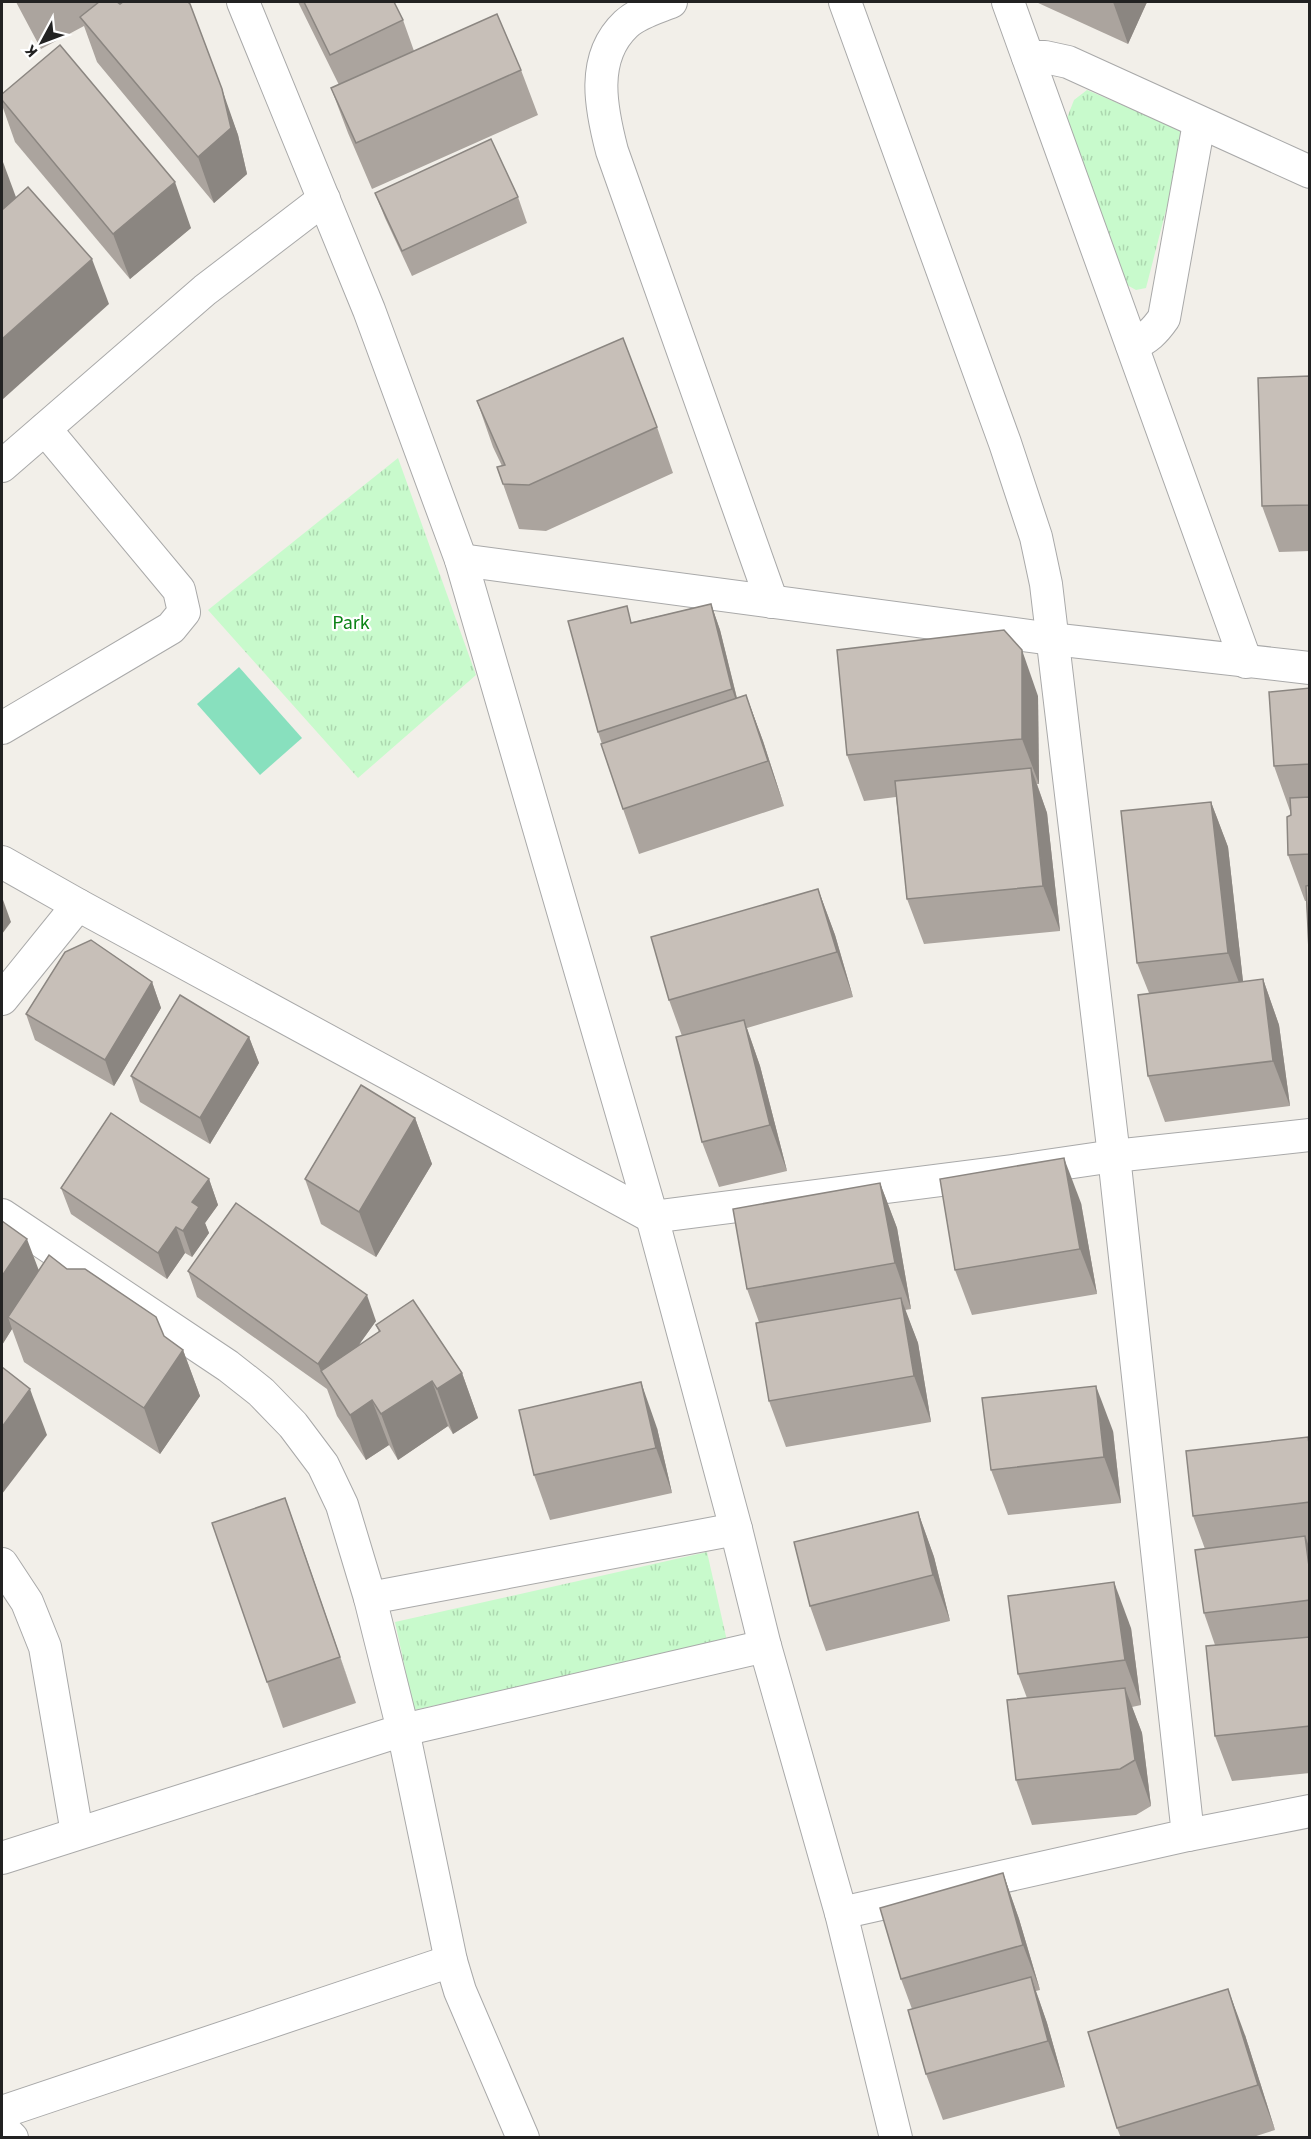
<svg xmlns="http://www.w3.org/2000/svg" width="1311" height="2139" viewBox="0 0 1311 2139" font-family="'Source Sans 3',sans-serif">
<defs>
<pattern id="park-tufts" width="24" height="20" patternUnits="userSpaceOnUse" patternTransform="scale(1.5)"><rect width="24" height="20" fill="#c8facc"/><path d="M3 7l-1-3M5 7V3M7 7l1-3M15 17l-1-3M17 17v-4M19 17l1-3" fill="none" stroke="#acd6af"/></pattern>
</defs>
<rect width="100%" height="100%" fill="#f2efe9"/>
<!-- park -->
<g fill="url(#park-tufts)">
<polygon points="1087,90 1186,132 1146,288 1136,290 1127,285 1067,118 1074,100"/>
<polygon points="398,458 476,675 358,778 208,610"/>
<polygon points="707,1552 727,1641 414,1710 395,1622"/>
</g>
<!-- pitch -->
<polygon fill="#88e0be" points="239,667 302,738 260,775 197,704"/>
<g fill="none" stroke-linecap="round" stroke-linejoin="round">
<!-- minor casing -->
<g stroke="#a9a9a9" stroke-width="34">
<g id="minor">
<polyline points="243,2 369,310 461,560 652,1217 736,1529 765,1646 841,1913 896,2138"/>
<path d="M671,2c-15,6 -33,11 -45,22 -36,34 -25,85 -14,127l160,451"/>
<polyline points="1008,2 1246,662"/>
<polyline points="1028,57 1045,57 1068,62 1310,172"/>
<path d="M1132,345c15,-6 23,-14 32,-27l35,-195"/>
<polyline points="2,466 205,290 324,199"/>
<polyline points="461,560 1052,639 1310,668"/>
<polyline points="2,728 171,628 184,612 179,590 45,429"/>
<polyline points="2,862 78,905 652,1217 1012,1171 1114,1156 1310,1135"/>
<polyline points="2,999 78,905"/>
<polyline points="2,1215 228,1366 261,1392 293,1425 323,1465 342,1505 370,1598 403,1730 451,1961 460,1991 523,2138"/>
<polyline points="2,1564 27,1602 45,1647 77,1833"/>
<polyline points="370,1598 736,1529"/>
<polyline points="1188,1835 1310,1811"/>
<polyline points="2,1858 403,1730 765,1646"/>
<polyline points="841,1913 1188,1835 1114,1156 1046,584 1036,537 1005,443 845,2"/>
<polyline points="2,2112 451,1961"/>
<polyline points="2,2128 12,2138"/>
</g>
</g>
<!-- minor -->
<use href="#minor" stroke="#fff" stroke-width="32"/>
</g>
<!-- wall -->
<g fill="#aba49e">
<polygon points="16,2 188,2 238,135 247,174 214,203 97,62 84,26 41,49"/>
<polygon points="298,2 394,2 403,20 414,51 521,70 538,115 372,189 348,133 331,88 339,85"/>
<polygon points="1036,2 1147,2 1128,44"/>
<polygon points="2,94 191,228 130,279 15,142 2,105"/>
<polygon points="375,193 518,197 527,223 412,276 385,218"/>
<polygon points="1310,376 1310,551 1279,552 1262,506"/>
<polygon points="477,401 657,427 673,473 546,531 519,529 497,467 502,466 493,447"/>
<polygon points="711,604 720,630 737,698 746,695 763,741 784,806 639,854 623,809 598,732 633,622"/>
<polygon points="1310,688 1310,950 1306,901 1305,901 1288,855 1291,815 1290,811 1274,766"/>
<polygon points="1038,696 1039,784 1037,784 1047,813 1060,931 924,944 907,899 896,797 864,801 847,755"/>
<polygon points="1211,802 1228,847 1243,982 1263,979 1279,1025 1290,1106 1165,1122 1148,1076 1149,993 1137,963"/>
<polygon points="818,889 835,935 853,997 747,1028 760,1066 787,1171 719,1187 702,1142 682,1036 669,1000"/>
<polygon points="152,982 161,1008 114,1086 35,1040 26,1014"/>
<polygon points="249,1037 259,1063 210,1144 140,1102 131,1076"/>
<polygon points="415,1118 432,1164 376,1257 321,1224 305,1179"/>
<polygon points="209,1179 218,1205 205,1223 209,1233 192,1257 185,1253 167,1279 71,1214 61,1188"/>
<polygon points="880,1183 897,1228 911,1309 905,1310 918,1343 931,1422 786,1447 769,1401 759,1322 747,1289"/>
<polygon points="1081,1203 1097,1294 972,1315 955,1270"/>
<polygon points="2,1221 39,1270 67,1269 183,1350 200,1396 160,1454 24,1362 12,1329 2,1345"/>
<polygon points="188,1271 376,1321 358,1346 379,1332 376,1325 462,1373 478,1418 453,1434 448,1426 398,1460 389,1445 366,1460 337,1416 327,1389 197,1297"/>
<polygon points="657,1428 672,1493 550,1520 534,1475"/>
<polygon points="1113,1431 1121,1503 1008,1515 991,1470"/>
<polygon points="1308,1437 1310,1441 1310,1773 1232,1781 1215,1736 1215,1645 1204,1613 1205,1549 1193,1516"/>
<polygon points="285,1498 356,1703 283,1728 267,1682"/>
<polygon points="918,1512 934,1557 950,1621 826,1651 810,1606"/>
<polygon points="1131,1628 1141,1705 1132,1707 1142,1733 1151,1806 1136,1815 1032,1825 1016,1780 1027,1698 1018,1674"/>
<polygon points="1003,1873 1019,1919 1040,1990 1036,1991 1047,2023 1065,2087 943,2120 926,2074 912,2009 901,1979"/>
<polygon points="1245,2035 1275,2130 1250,2138 1121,2138 1117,2128"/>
</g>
<!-- shaded-wall -->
<g fill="#8b8681">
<polygon points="1113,2 1147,2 1128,44"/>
<polygon points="222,89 238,135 247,174 214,203 198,157"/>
<polygon points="3,162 20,208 2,224 2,164"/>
<polygon points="175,182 191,228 130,279 113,234"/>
<polygon points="92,259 109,304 2,400 2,339"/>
<polygon points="711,604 720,630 741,715 732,689"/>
<polygon points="1022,650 1038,696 1039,784 1022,739"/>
<polygon points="746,695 763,741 784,806 768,761"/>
<polygon points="1031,768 1047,813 1060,931 1043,886"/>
<polygon points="1211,802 1228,847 1245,999 1228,953"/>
<polygon points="818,889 835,935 853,997 837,952"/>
<polygon points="2,897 11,922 2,934"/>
<polygon points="1263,979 1279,1025 1290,1106 1273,1061"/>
<polygon points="152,982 161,1008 114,1086 105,1060"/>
<polygon points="744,1020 760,1066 787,1171 770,1125"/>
<polygon points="249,1037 259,1063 210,1144 200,1118"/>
<polygon points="415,1118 432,1164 376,1257 359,1212"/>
<polygon points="1064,1158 1081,1203 1097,1294 1080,1249"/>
<polygon points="209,1179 218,1205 205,1223 209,1233 192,1257 183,1231 192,1202"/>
<polygon points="880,1183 897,1228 911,1309 895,1263"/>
<polygon points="176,1227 185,1253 167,1279 158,1253"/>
<polygon points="27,1239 44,1284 8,1317 12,1329 2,1345 2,1276"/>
<polygon points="367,1295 376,1321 330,1385 321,1371 318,1364"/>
<polygon points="901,1298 918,1343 931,1422 914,1376"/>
<polygon points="183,1350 200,1396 160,1454 144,1408"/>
<polygon points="462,1373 478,1418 453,1434 437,1389"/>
<polygon points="432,1381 448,1426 398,1460 381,1414"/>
<polygon points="641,1382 657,1428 672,1493 656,1448"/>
<polygon points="1096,1386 1113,1431 1121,1503 1104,1457"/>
<polygon points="30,1389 47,1435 2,1494 2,1427"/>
<polygon points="372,1400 389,1445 366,1460 350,1415"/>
<polygon points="285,1498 301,1543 356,1703 340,1657"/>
<polygon points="918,1512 934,1557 950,1621 933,1575"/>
<polygon points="1305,1536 1310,1549 1310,1574"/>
<polygon points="1114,1582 1131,1628 1141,1705 1125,1660"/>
<polygon points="1125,1688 1142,1733 1151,1806 1135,1760"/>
<polygon points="1003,1873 1019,1919 1040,1990 1023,1945"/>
<polygon points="1031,1977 1047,2023 1065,2087 1048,2041"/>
<polygon points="1228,1989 1245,2035 1275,2130 1258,2085"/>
</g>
<!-- building -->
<g fill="#c7bfb8" stroke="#8b8681" stroke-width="1.5">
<polygon points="99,2 117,2 120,4 123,2 188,2 190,4 222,89 231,128 198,157 80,17"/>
<polygon points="304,2 394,2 403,20 330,55"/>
<polygon points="497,14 521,70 356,143 331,88"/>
<polygon points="60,45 175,182 113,234 2,100 2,94"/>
<polygon points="491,139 518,197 402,251 375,193"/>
<polygon points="28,187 92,259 2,339 2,210"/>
<polygon points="623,338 657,427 529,485 503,484 497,467 505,465 477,401"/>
<polygon points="1310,376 1310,505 1262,506 1258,378"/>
<polygon points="711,604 732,689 598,732 568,621 627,606 631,623"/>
<polygon points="1004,630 1022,650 1022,739 847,755 837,650"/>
<polygon points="1310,688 1310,764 1274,766 1269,692"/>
<polygon points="746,695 768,761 623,809 601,744"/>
<polygon points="1031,768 1043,886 907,899 895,781"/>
<polygon points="1310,797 1310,854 1288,855 1287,817 1291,815 1290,798"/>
<polygon points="1211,802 1228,953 1137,963 1121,811"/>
<polygon points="1310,885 1310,950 1309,950 1306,886"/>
<polygon points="818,889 837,952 669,1000 651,937"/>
<polygon points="91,940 152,982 105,1060 26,1014 65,952"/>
<polygon points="1263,979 1273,1061 1148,1076 1138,995"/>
<polygon points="180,995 249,1037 200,1118 131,1076"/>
<polygon points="744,1020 770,1125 702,1142 676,1037"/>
<polygon points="361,1085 415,1118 359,1212 305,1179"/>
<polygon points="111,1113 209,1179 192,1202 199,1207 183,1231 176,1227 158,1253 61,1188"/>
<polygon points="1064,1158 1080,1249 955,1270 940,1179"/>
<polygon points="880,1183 895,1263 747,1289 733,1209"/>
<polygon points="236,1203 367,1295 318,1364 188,1271"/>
<polygon points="2,1221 27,1239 2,1276"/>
<polygon points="49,1255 67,1269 85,1269 156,1317 164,1336 183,1350 144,1408 8,1317"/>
<polygon points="901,1298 914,1376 769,1401 756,1323"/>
<polygon points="413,1300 462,1373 437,1389 432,1381 381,1414 372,1400 350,1415 321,1371 380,1331 376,1325"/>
<polygon points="2,1367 30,1389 2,1427"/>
<polygon points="641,1382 656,1448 534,1475 519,1410"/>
<polygon points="1096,1386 1104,1457 991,1470 982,1398"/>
<polygon points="1308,1437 1310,1450 1310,1502 1193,1516 1186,1451"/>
<polygon points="285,1498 340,1657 267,1682 212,1523"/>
<polygon points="918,1512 933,1575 810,1606 794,1542"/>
<polygon points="1305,1536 1310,1574 1310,1600 1204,1613 1195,1550"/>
<polygon points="1114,1582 1125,1660 1018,1674 1008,1596"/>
<polygon points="1310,1637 1310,1726 1215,1736 1206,1646"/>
<polygon points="1125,1688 1135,1760 1120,1769 1016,1780 1007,1700"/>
<polygon points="1003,1873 1023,1945 901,1979 880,1908"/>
<polygon points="1031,1977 1048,2041 926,2074 908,2010"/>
<polygon points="1228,1989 1258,2085 1117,2128 1088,2032"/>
</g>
<g text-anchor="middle" stroke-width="4.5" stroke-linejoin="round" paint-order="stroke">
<!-- park labels -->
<g font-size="20" fill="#0c8416" stroke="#fff">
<text x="351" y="629">Park</text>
</g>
</g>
<!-- border -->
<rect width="1311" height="2139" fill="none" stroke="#222222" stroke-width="6"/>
<!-- north arrow -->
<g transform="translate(42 42) rotate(229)" stroke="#ffffff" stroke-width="4.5" paint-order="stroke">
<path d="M0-4.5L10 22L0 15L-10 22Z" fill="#222222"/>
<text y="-9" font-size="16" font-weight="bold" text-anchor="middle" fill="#222222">K</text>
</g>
</svg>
